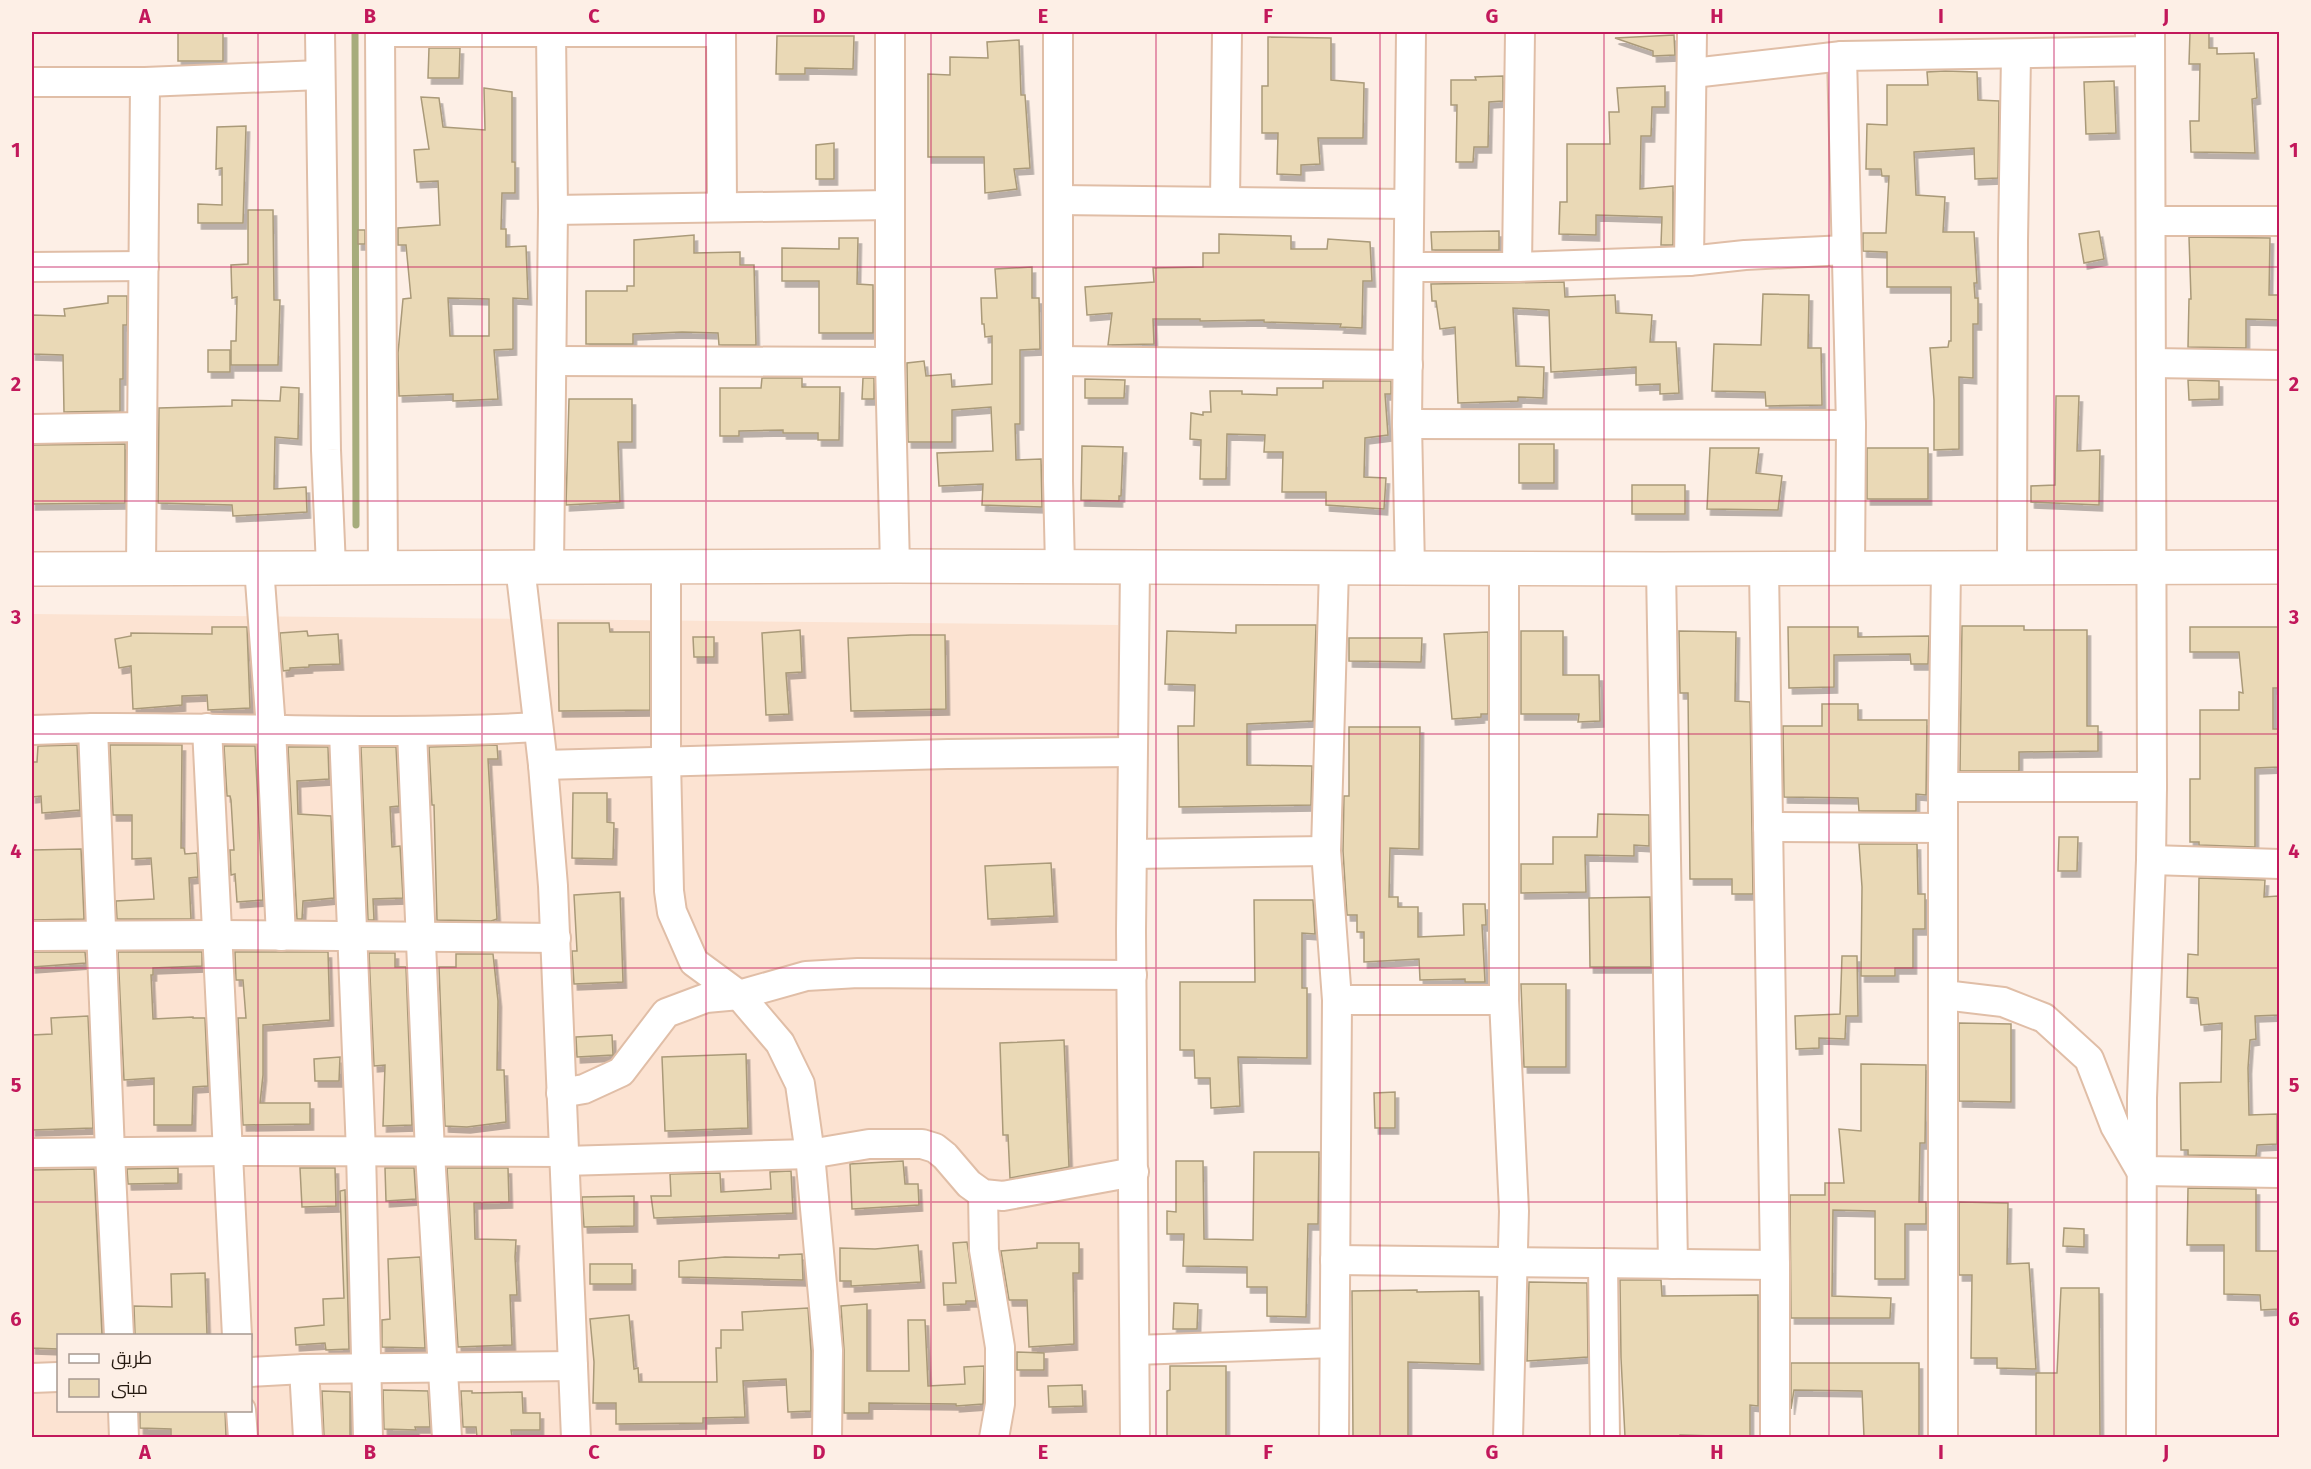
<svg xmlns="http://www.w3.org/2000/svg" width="2311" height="1469" viewBox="0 0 2311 1469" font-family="'Fira Sans',Cairo,sans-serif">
<defs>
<filter id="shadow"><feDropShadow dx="3.5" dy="6" stdDeviation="0" flood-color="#0004"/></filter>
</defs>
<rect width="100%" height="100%" fill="#fdefe6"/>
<!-- built -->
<path fill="#fce3d2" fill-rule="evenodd" d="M32,614l1086,11 32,812 -1118,1zM58,1336h192v74h-192z"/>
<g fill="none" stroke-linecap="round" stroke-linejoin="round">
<!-- stream -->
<polyline stroke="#a6ac7c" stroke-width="7" points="355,32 356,525"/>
</g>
<!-- building -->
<g fill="#ead9b6" stroke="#aa9a79" stroke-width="1.5" fill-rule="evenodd" filter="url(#shadow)">
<rect x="178" y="32" width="45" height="29"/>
<polygon points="2190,32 2209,32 2209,48 2217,48 2217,54 2254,53 2257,98 2252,99 2255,153 2191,152 2190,121 2199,121 2200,64 2189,64"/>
<polygon points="1674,35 1675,55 1653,56 1653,51 1615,38"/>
<polygon points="777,36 854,36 853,69 805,68 805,74 776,74"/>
<polygon points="1268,37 1331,38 1331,80 1364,83 1363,138 1318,138 1320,164 1301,165 1301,175 1277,174 1278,133 1262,133 1262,86 1268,86"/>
<polygon points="1019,40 1021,95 1025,95 1030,168 1014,169 1017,189 985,193 984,157 928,157 928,74 950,75 950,57 988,58 987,42"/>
<polygon points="429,48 460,48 459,78 428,78"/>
<polygon points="1945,71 1977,72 1978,100 1999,101 1998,178 1975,179 1974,148 1914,152 1916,195 1945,197 1943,232 1974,232 1977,283 1974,283 1975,298 1978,298 1978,324 1973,324 1973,378 1959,377 1959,449 1934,450 1934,400 1930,348 1948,347 1949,341 1951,341 1951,287 1887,287 1887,252 1863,251 1863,233 1886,233 1889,176 1882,176 1881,169 1866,169 1867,124 1887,125 1887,85 1928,85 1927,72"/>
<polygon points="1503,76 1503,101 1489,102 1488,147 1474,147 1473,162 1456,162 1457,105 1451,105 1451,80 1476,80 1475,77"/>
<polygon points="2114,81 2116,133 2086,134 2084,82"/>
<polygon points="1665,86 1665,107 1652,107 1651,136 1641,136 1640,189 1673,186 1673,245 1661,245 1662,217 1596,215 1596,235 1559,234 1560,202 1567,202 1567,144 1610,144 1609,112 1619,112 1617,88"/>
<path d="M484,88l28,4v70h3v31h-13l-1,36h5v18l20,-1 2,53 -15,-1v51l-19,1 4,49 -45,2v-7l-54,2 -1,-43 5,-54 8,-1 -5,-53h-8v-17l42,-3 -2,-44 -21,1 -3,-32 15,-1 -8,-52 18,1 4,29 42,3zM448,298l41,1v37h-39z"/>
<polygon points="246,126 243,223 198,223 198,204 222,205 222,168 216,169 217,127"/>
<polygon points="834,143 834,179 816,179 816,145"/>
<polygon points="248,210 273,210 274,300 280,300 278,365 231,365 231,341 236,341 237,297 232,298 231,265 248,264"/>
<rect x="358" y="230" width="7" height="14"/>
<polygon points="1499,231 1499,250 1432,250 1431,232"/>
<polygon points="2099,231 2104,259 2084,263 2079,234"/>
<polygon points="1219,234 1291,236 1291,249 1327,249 1328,239 1370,242 1372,281 1363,281 1362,328 1340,327 1341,324 1264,322 1264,320 1200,321 1200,319 1153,319 1154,344 1108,345 1112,313 1087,315 1085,287 1154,282 1153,268 1203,267 1203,253 1219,253"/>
<polygon points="694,235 694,253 740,252 740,265 754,265 756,345 719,345 718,333 682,332 633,334 633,344 586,344 586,291 627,291 627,286 634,286 634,240"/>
<polygon points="2189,237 2270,238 2269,295 2280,295 2280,320 2246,319 2246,348 2188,347 2189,299 2191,299"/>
<polygon points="839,238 858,238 857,284 873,285 873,333 819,333 819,281 782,281 782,248 839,249"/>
<polygon points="1032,267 1032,298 1039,298 1040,349 1020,350 1020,424 1015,424 1016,460 1041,459 1042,507 982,505 983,484 939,486 937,453 993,451 991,407 952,410 952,442 908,442 907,363 924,361 926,376 951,374 952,387 992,384 992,336 985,337 984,324 982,324 981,298 997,298 995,269"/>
<polygon points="1564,282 1565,297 1615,295 1616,313 1652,315 1650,342 1676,342 1679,393 1660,394 1660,384 1636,385 1636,367 1551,372 1549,310 1513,308 1516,366 1544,367 1543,398 1518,397 1518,401 1458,403 1455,327 1440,329 1436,301 1432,301 1431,284"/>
<polygon points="1763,294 1809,295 1808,348 1821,348 1822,405 1766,406 1765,392 1712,391 1714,344 1761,345"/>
<polygon points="108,296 127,296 127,325 123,325 123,379 120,379 120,411 64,412 63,355 32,354 32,315 65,316 64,309 108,303"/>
<rect x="208" y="350" width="22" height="22"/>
<polygon points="762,378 802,378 802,387 840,387 839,440 818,440 818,433 783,433 783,430 739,431 739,436 720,436 720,388 761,388"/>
<polygon points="863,378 874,378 874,399 862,399"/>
<polygon points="1085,379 1125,380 1124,398 1085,398"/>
<polygon points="2188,380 2219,381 2219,399 2189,400"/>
<polygon points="1323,381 1391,381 1391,394 1385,394 1388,435 1365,438 1364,477 1386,478 1384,509 1326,505 1326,492 1282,492 1283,452 1264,452 1265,435 1227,434 1226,479 1200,479 1201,440 1190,439 1191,413 1203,415 1203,412 1211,412 1210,391 1242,391 1242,394 1277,395 1277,388 1323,388"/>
<polygon points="281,387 299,388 298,439 275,437 274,489 306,487 307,512 233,516 232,505 158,503 159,408 232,406 232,400 280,401"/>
<polygon points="2056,396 2079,396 2077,451 2100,450 2099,505 2031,502 2031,486 2055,485"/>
<polygon points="569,399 632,399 632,442 618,442 620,502 566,505"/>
<polygon points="125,444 125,503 32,504 32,445"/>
<rect x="1519" y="444" width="35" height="39"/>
<polygon points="1082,446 1123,447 1121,496 1119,496 1119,501 1081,500"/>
<polygon points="1710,448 1759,448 1756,473 1782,476 1778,510 1707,509"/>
<rect x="1867" y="448" width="61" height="51"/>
<rect x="1632" y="485" width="53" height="29"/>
<polygon points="558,623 609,623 610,632 650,632 650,710 559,711"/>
<polygon points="1236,625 1316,625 1313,721 1247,724 1247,765 1312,766 1311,805 1179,807 1178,726 1194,726 1195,685 1165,684 1167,631 1236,633"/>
<polygon points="1962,626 2024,626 2024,630 2087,630 2087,726 2098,726 2098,751 2019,752 2019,771 1960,771"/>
<polygon points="212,627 247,627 250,708 208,710 207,695 182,696 182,705 133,709 131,666 119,668 115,639 131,636 131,633 212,634"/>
<polygon points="1788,627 1858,627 1858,637 1929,636 1928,664 1911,664 1910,654 1834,655 1834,687 1789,688"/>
<polygon points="2190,627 2279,627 2279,688 2273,688 2273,729 2280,729 2280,767 2255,768 2255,847 2199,845 2199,842 2190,842 2190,779 2200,779 2200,710 2239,710 2239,692 2243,693 2239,652 2190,652"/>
<polygon points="800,630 802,672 786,673 789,714 766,715 762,633"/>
<polygon points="307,631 308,636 338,634 340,664 309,665 309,667 290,668 290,670 283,671 280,633"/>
<polygon points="1521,631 1563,631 1563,675 1599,675 1600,721 1578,722 1579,714 1521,714"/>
<polygon points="1679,631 1736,632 1735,701 1750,702 1753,894 1732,894 1732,879 1690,879 1688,693 1680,693"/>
<polygon points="1488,632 1488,714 1481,714 1481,717 1452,719 1444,634"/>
<polygon points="911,635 945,635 946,709 851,711 848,638"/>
<polygon points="693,637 714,637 714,657 694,657"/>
<polygon points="1349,638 1422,638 1421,662 1349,661"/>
<polygon points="1822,704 1858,704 1858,720 1927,720 1926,795 1916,794 1916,811 1859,811 1858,798 1784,797 1783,726 1822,726"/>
<polygon points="1349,727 1420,727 1419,849 1390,848 1389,897 1398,897 1398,907 1418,907 1418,937 1464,935 1463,904 1485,904 1486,925 1482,925 1485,982 1465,982 1465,979 1420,980 1419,959 1364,962 1364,932 1357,932 1357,915 1347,915 1343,851 1344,796 1349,796"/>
<polygon points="77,745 80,810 42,813 41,796 32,797 32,762 37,762 38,746"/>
<polygon points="110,745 182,745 181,848 184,848 185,854 197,853 198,877 189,878 191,919 117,919 116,901 154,899 151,858 132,859 132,815 113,815"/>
<polygon points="497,745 498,759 488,759 497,919 491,921 437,920 434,805 432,805 429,747"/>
<polygon points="224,746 255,746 263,900 237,902 235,874 231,875 230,850 234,850 231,800 230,796 227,796"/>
<polygon points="288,747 328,747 329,779 297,781 298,814 331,816 334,898 303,901 302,919 297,919"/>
<polygon points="361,747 396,747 399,806 390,807 392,847 400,846 403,898 373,899 374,920 368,920"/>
<polygon points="573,793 607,793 607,822 614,823 613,859 572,858"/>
<polygon points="1598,814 1649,815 1649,846 1634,845 1634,856 1585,855 1586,892 1521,893 1521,864 1553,864 1553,837 1597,837"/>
<polygon points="2059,837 2078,837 2077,871 2058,871"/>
<polygon points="1859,844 1917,844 1918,894 1925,894 1925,929 1913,929 1913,968 1895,968 1895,976 1861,976 1862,887"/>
<polygon points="81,849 84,919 32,920 32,850"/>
<polygon points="1051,863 1054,916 988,919 985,866"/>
<polygon points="2199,878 2265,880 2264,897 2278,896 2280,1015 2255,1016 2256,1039 2250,1040 2248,1068 2249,1115 2277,1114 2277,1144 2257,1145 2256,1156 2188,1155 2188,1150 2181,1150 2180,1083 2221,1082 2222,1023 2201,1025 2198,998 2187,997 2188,954 2198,955"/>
<polygon points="620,892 623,982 574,984 572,951 577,951 574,895"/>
<polygon points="1650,897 1651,967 1590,967 1589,898"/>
<polygon points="1254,900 1313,900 1315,934 1302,933 1302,988 1307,988 1307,1058 1238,1057 1240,1106 1211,1108 1210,1078 1195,1078 1194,1050 1180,1050 1180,982 1255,982"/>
<polygon points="32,952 85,952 86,963 32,967"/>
<polygon points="118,952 202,952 202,966 153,968 153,975 151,975 153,1019 193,1017 193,1018 205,1018 208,1086 193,1087 192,1125 154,1125 154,1078 124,1080"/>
<polygon points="235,952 328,952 330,1020 263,1025 263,1075 260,1103 310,1103 310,1124 243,1125 238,1018 246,1018 243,980 236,980"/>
<polygon points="369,953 395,953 395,967 406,967 412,1125 383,1126 385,1065 374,1066"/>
<polygon points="456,954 493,954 498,1001 497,1070 504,1070 506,1122 467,1127 445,1126 439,967 456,967"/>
<polygon points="1842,956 1857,956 1858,1016 1846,1016 1845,1039 1819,1038 1819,1048 1796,1049 1795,1016 1840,1014"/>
<polygon points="1521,984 1566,984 1566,1067 1524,1067"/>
<polygon points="88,1016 93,1128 32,1130 32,1035 52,1034 51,1018"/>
<polygon points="1959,1023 2011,1024 2011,1102 1959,1101"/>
<polygon points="612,1035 613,1055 577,1057 576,1037"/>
<polygon points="1064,1040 1069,1167 1010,1178 1008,1135 1003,1135 1000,1043"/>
<polygon points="746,1054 748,1128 665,1131 662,1057"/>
<polygon points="340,1057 339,1081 315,1081 314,1059"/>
<polygon points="1861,1064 1926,1065 1925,1143 1920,1143 1919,1202 1926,1202 1926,1224 1905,1224 1905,1279 1875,1279 1875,1211 1833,1210 1832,1296 1891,1298 1890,1318 1791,1318 1790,1195 1825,1195 1825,1183 1844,1183 1839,1129 1861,1131"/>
<polygon points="1395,1092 1395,1128 1375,1128 1374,1093"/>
<polygon points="1254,1152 1319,1152 1318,1224 1308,1224 1306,1317 1267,1316 1267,1287 1247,1287 1247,1267 1183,1266 1184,1234 1167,1234 1167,1211 1176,1212 1176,1161 1203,1161 1204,1239 1253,1240"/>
<polygon points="903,1161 905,1184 918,1184 919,1205 852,1209 850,1164"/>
<polygon points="178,1168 178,1183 128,1184 127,1169"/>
<polygon points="300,1168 335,1168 336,1206 302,1207"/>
<polygon points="385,1168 414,1168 416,1199 386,1201"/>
<polygon points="447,1168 508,1168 509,1202 474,1203 475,1239 516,1240 515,1257 517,1295 510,1295 512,1345 458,1347"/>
<polygon points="32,1170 94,1169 102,1335 58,1335 58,1349 32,1348"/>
<polygon points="791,1171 793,1213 654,1218 651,1196 671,1196 670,1174 720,1173 721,1192 771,1189 770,1172"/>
<polygon points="2188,1188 2256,1189 2256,1251 2280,1251 2280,1309 2261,1310 2260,1295 2224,1294 2224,1245 2187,1245"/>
<polygon points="345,1190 349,1349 326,1350 325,1343 296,1345 295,1328 324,1325 323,1299 344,1298 340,1191"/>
<polygon points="634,1196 634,1226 584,1227 582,1197"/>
<polygon points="1959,1202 2008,1203 2007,1264 2029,1263 2036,1369 1997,1368 1997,1358 1971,1358 1972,1275 1959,1275"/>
<polygon points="2064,1228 2084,1229 2084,1247 2063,1246"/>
<polygon points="967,1242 976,1301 966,1301 966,1304 944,1305 943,1283 956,1283 953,1243"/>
<polygon points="1037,1243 1079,1243 1079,1273 1073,1273 1074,1344 1029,1347 1027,1300 1009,1300 1001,1251 1037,1248"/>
<polygon points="918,1245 921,1282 851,1286 851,1281 840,1281 840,1248 875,1249"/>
<polygon points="802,1254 803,1280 679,1277 679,1261 725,1257 779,1258 779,1255"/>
<polygon points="420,1257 425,1348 382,1347 382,1320 390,1319 388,1259"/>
<rect x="590" y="1264" width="42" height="20"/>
<polygon points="205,1273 207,1335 135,1335 134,1306 172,1307 171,1274"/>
<polygon points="1620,1280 1661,1280 1662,1296 1758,1295 1758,1406 1750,1405 1750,1437 1680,1435 1680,1437 1625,1437 1621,1358"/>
<polygon points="1529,1282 1587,1283 1588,1357 1527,1361"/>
<polygon points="2061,1288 2099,1288 2100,1437 2036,1437 2036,1373 2057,1373"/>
<polygon points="1417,1290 1417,1292 1479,1291 1480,1364 1408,1362 1408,1437 1353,1437 1352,1291"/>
<polygon points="1174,1303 1198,1304 1197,1329 1173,1329"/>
<polygon points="867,1304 867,1371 909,1371 908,1320 925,1320 928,1386 965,1384 964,1367 984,1366 983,1404 956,1406 956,1404 869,1403 869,1413 844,1413 844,1350 841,1306"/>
<polygon points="808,1308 811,1351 811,1411 788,1412 786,1379 743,1381 745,1417 703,1418 703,1423 616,1424 616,1403 593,1403 594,1362 590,1319 629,1315 634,1369 638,1368 639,1382 717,1382 716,1348 721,1348 721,1330 743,1330 742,1312"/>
<polygon points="1017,1352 1044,1353 1044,1370 1017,1370"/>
<polygon points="1791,1363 1919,1363 1919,1437 1864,1437 1862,1391 1794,1390 1791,1409"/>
<polygon points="1170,1366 1226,1366 1226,1437 1167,1437 1167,1391 1170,1390"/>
<polygon points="1082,1385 1083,1406 1049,1407 1048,1386"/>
<polygon points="383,1390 428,1391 430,1427 415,1427 416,1430 384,1429"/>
<polygon points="322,1391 350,1392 350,1437 324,1437"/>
<polygon points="461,1391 472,1391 472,1393 522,1392 523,1413 540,1413 540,1430 511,1430 512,1437 477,1437 476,1427 463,1427"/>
<polygon points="140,1410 225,1410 226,1437 171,1437 171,1429 140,1428"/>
</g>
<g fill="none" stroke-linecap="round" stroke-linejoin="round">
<!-- minor casing -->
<g stroke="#e0bea7" stroke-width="32">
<g id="minor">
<polyline points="320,32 326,450 331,567"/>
<polyline points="380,32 383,568"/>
<polyline points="389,32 721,32"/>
<polyline points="721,32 722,207"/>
<polyline points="890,32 890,362 895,566"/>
<polyline points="1058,32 1058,481 1060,566"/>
<polyline points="1842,56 1851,425 1850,569"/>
<polyline points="1693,73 1842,56 2150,51"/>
<polyline points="32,82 145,82 320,75"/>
<polyline points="1058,200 1409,204"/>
<polyline points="1225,201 1227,32"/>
<polyline points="553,210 890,205"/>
<polyline points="2151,221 2280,221"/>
<polyline points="1689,261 1692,32"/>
<polyline points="32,267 144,266"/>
<polyline points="1409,267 1517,267 1689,261 1745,255 1846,250"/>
<polyline points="1517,267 1520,32"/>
<polyline points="553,361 890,362"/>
<polyline points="1059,361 1408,365"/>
<polyline points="2152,363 2280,365"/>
<polyline points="1407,424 1851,425"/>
<polyline points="32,429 142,427"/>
<polyline points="520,566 543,765 553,886 576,1438"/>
<polyline points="259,567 271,729 281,936"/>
<polyline points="549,567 553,210 551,32"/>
<polyline points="666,567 666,761 669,891 672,912 694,962 739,995 780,1043 800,1084 810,1154 828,1350 827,1438"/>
<polyline points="1410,568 1407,424 1411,32"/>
<polyline points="2012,568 2013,241 2016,55"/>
<polyline points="141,569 145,82"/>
<polyline points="1504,569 1504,1000 1514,1211 1508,1438"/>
<polyline points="1661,569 1673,1264"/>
<polyline points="1764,569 1775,1265 1775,1438"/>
<path d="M93,728c148,-1 296,8 445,-1"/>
<polyline points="207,728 237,1336"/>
<polyline points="32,730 93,728 110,1152 119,1336"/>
<polyline points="344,732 361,1152 368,1438"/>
<polyline points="412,732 430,1153 447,1438"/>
<polyline points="543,765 948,754 1132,752"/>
<polyline points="1943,787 2152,787"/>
<polyline points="1768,827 1943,828"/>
<polyline points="1132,854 1326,851"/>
<polyline points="2151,860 2280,864"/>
<polyline points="32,936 216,935 556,938"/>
<polyline points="1944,995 2003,1002 2044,1018 2089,1059 2115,1126 2141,1171 2280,1173"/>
<polyline points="1337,1000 1504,1000"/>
<polyline points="561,1093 584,1089 621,1072 666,1013 706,998 739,995 806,976 858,973 1132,975"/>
<polyline points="32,1153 229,1151 564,1152"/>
<polyline points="564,1161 810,1154 869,1144 922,1144 935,1148 945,1156 969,1184 983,1194 1003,1196 1134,1172"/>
<polyline points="983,1194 984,1250 1000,1347 1000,1404 994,1438"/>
<polyline points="1335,1260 1775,1265"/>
<polyline points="1603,1263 1605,1438"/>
<polyline points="1135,1350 1334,1343"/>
<polyline points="304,1369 308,1438"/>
<polyline points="250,1372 304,1369 573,1366"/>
<polyline points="32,1378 58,1377"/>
<polyline points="123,1410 124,1438"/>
<polyline points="241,1410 243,1438"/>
<polyline points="1135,1438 1131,931 1135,567"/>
<polyline points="1334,1438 1337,1000 1326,851 1334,568"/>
<polyline points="1943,1438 1943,787 1946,568"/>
<polyline points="2141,1438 2142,1098 2151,860 2152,787 2150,32"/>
</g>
</g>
<!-- highway casing -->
<g stroke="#e0bea7" stroke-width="36">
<polyline id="highway" points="32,569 895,566 1661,569 2280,567"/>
</g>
<!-- minor -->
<use href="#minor" stroke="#fff" stroke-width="28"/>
<!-- highway -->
<use href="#highway" stroke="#fff" stroke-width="33"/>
</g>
<!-- grid -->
<path fill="none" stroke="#c2185b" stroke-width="1.5" stroke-opacity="0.55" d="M258,32v1406M482,32v1406M706,32v1406M931,32v1406M1156,32v1406M1380,32v1406M1604,32v1406M1829,32v1406M2054,32v1406M32,267h2248M32,501h2248M32,734h2248M32,968h2248M32,1202h2248"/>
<!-- border -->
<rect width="2311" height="1469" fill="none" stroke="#fdefe6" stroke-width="66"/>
<!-- legend -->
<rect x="57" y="1334" width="195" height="78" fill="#fdefe6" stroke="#a79990" stroke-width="1.5"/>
<rect x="69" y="1354" width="30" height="9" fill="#ffffff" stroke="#a79990" stroke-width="1.5"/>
<text x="111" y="1364" font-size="18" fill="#251910">طريق</text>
<rect x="69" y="1379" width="30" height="18" fill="#ead9b6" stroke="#a79990" stroke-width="1.5"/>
<text x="111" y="1394" font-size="18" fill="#251910">مبنى</text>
<rect x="33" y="33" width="2245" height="1403" fill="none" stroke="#c2185b" stroke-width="2"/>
<g font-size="20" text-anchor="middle" font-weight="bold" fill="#c2185b">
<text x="145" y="23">A</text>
<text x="370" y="23">B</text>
<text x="594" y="23">C</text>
<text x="819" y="23">D</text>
<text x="1043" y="23">E</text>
<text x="1268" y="23">F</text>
<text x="1492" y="23">G</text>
<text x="1717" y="23">H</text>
<text x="1941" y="23">I</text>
<text x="2166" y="23">J</text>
<text x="16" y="157">1</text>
<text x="2294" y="157">1</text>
<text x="16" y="391">2</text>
<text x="2294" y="391">2</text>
<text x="16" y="624">3</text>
<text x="2294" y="624">3</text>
<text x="16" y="858">4</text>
<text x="2294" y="858">4</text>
<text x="16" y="1092">5</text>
<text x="2294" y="1092">5</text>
<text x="16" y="1326">6</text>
<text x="2294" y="1326">6</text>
<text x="145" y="1459">A</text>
<text x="370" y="1459">B</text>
<text x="594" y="1459">C</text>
<text x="819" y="1459">D</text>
<text x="1043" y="1459">E</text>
<text x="1268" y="1459">F</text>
<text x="1492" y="1459">G</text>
<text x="1717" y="1459">H</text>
<text x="1941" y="1459">I</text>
<text x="2166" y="1459">J</text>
</g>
</svg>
